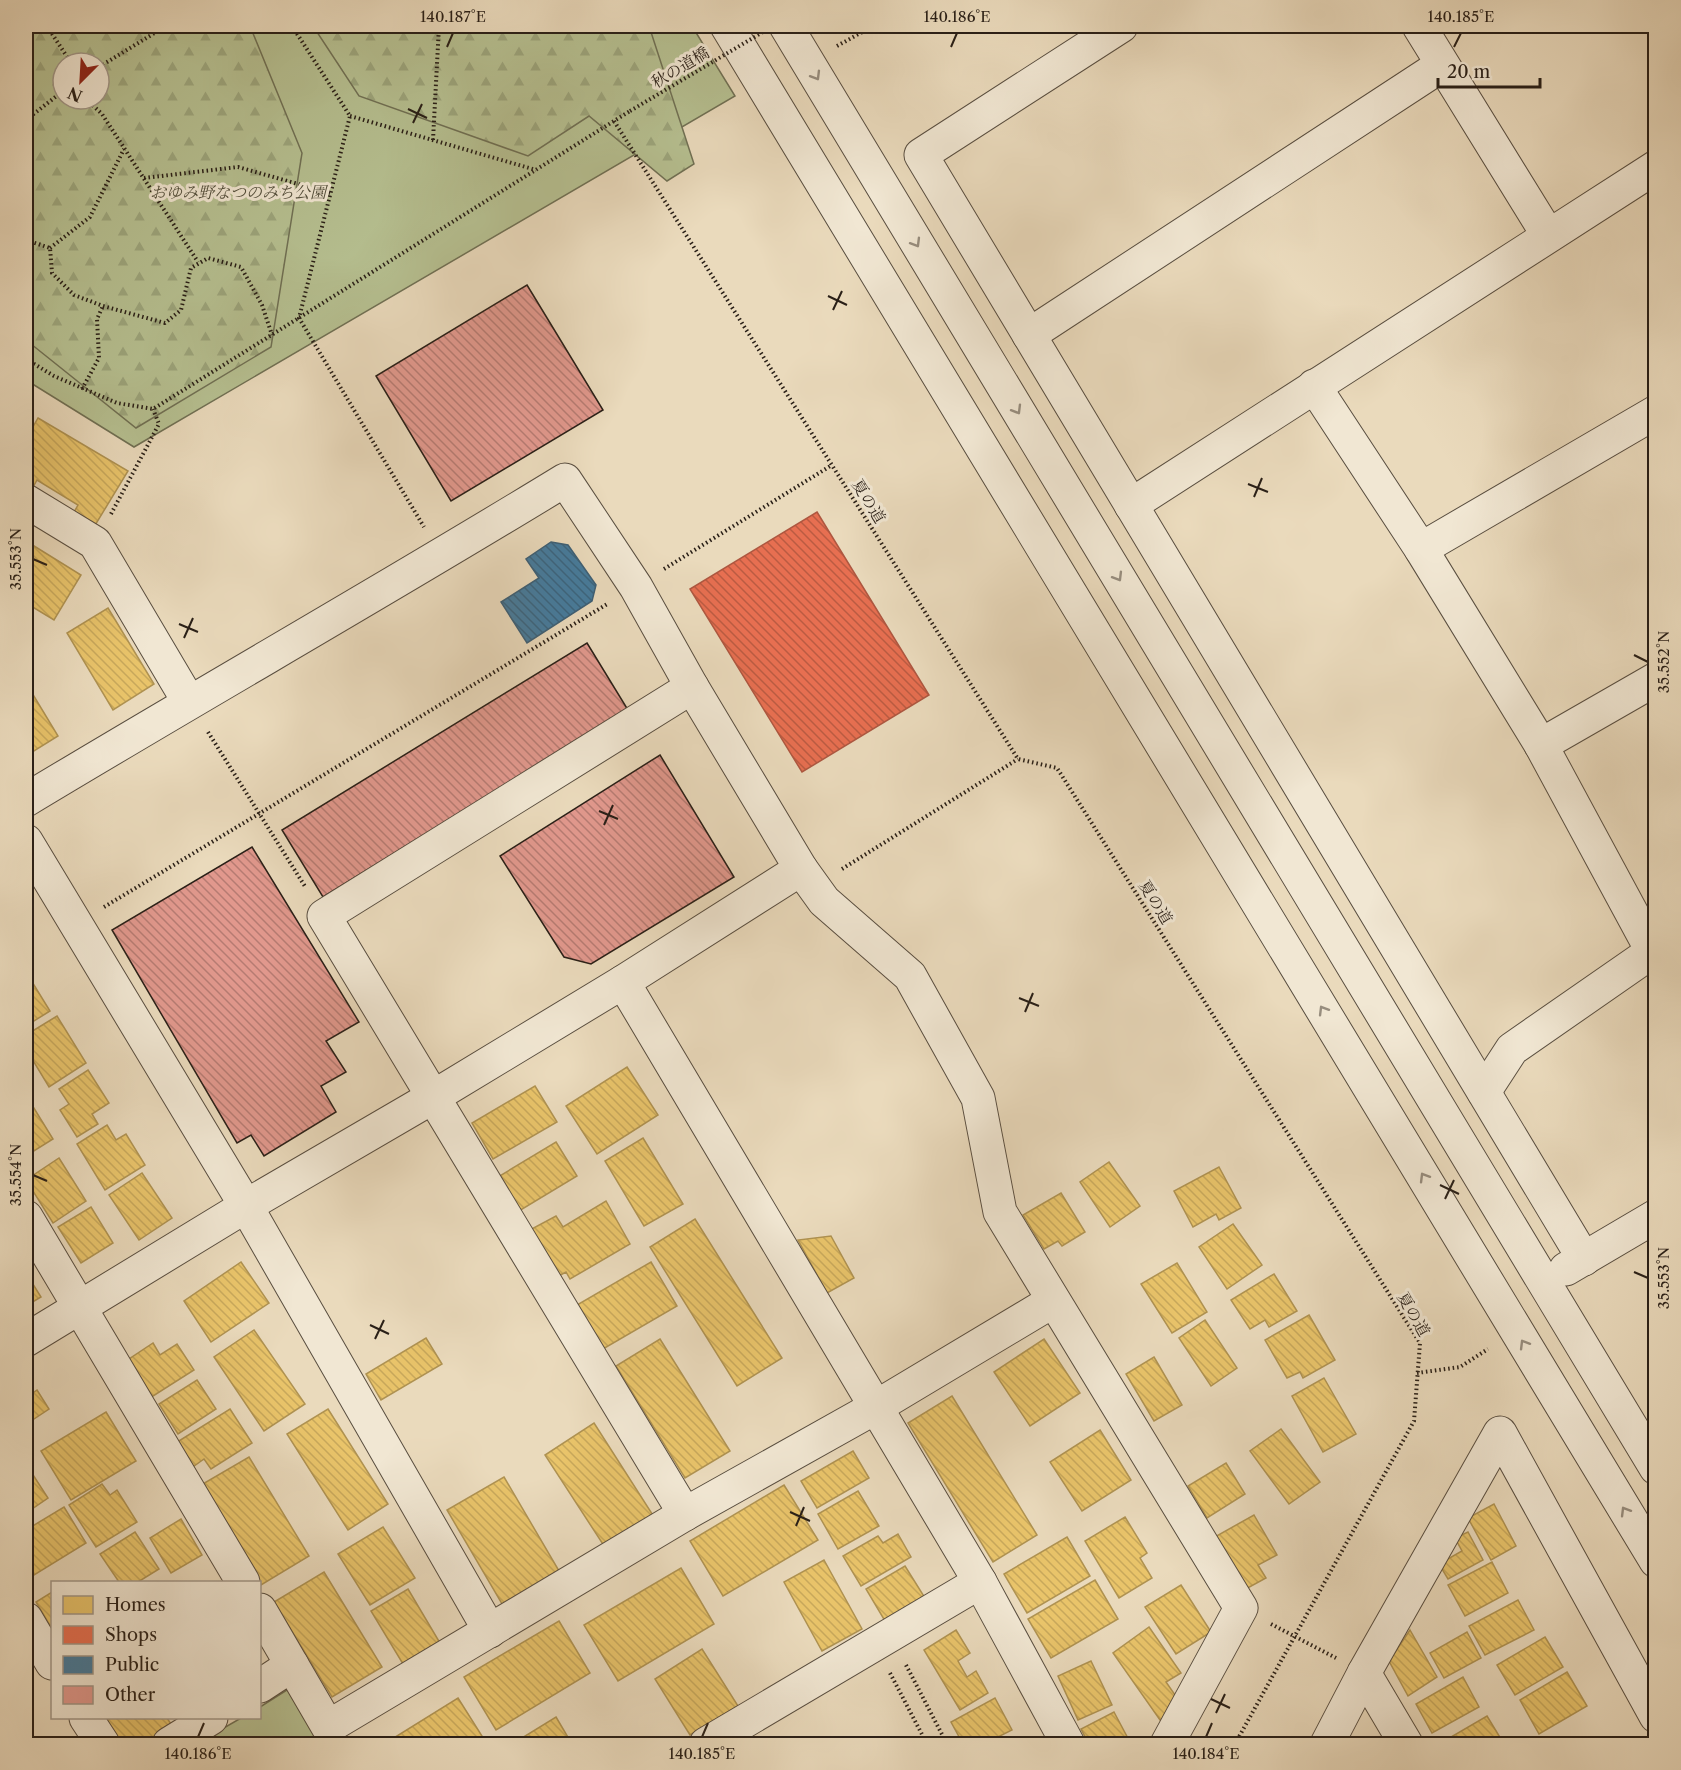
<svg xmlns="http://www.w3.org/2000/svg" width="1681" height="1770" viewBox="0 0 1681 1770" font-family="'Libre Caslon Text','Noto Serif JP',serif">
<defs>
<pattern id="forest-firs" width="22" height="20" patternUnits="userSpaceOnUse" patternTransform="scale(1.5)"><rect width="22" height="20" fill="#b6c091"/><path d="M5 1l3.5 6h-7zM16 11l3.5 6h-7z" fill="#9ca57c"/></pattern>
<pattern id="homes-back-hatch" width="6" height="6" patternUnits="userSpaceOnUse" patternTransform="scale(1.5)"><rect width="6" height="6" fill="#e9c46a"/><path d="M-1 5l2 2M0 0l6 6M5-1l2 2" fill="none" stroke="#c8a85b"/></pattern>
<pattern id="shops-back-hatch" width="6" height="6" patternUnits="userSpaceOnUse" patternTransform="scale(1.5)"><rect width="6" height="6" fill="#e76f51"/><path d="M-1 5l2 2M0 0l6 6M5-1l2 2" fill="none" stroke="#bb5b42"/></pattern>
<pattern id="public-back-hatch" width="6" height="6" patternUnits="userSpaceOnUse" patternTransform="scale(1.5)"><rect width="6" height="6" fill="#457b9d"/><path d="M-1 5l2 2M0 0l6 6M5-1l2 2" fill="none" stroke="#3a647f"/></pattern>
<pattern id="building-back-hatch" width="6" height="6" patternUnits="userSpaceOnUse" patternTransform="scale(1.5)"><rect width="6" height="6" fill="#e1988d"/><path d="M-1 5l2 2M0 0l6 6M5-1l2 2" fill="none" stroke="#b67b72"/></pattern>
</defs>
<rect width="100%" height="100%" fill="#eadabc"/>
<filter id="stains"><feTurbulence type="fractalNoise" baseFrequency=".00333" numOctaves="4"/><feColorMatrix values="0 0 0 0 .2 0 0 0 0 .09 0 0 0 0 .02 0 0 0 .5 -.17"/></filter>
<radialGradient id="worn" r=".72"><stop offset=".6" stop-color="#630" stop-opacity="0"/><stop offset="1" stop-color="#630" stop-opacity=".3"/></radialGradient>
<!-- green -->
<g fill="#b6c091" stroke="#707054" stroke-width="1.5" fill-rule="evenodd">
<path d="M26,26h666l43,70 -601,351 -108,-67zM63,63h36v36h-36z"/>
<polygon points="290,1688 324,1744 196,1744 241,1718 260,1718 260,1707"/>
</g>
<!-- forest -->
<g fill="url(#forest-firs)" stroke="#707054" stroke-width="1.5" fill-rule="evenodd">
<path d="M26,26h224l52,127 -31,194 -135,81 -110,-88zM63,63h36v36h-36z"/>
<polygon points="313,26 649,26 694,164 667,181 589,116 528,156 359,96"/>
</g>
<!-- homes -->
<g fill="url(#homes-back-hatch)" stroke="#af9251" stroke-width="1.5">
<polygon points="26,409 33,414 26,425"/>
<polygon points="38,418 128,471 94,527 73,514 78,505 37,480 32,489 26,485 26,439"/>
<polygon points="26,541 81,575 54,620 26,603"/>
<polygon points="108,608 154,684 113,710 67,633"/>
<polygon points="26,683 58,736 26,756"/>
<polygon points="26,972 50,1011 26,1026"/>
<polygon points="57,1016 86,1063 49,1087 26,1049 26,1035"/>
<polygon points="627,1067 658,1115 597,1154 566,1106"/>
<polygon points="88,1070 109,1103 92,1114 98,1124 77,1137 60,1110 69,1104 59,1089"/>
<polygon points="535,1086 557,1122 493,1159 472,1123"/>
<polygon points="32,1105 53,1139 26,1156 26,1109"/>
<polygon points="107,1125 116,1140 126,1134 145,1165 105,1190 77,1144"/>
<polygon points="643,1138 683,1204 644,1226 605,1161"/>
<polygon points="556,1142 577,1176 519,1211 498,1177"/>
<polygon points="59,1158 86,1201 53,1223 26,1180"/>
<polygon points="1109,1162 1140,1206 1110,1227 1080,1182"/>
<polygon points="1219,1167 1241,1208 1219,1220 1216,1214 1193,1227 1174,1191"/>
<polygon points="142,1173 172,1218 139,1240 109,1195"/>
<polygon points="1061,1193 1085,1232 1062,1246 1058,1241 1044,1249 1023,1215"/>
<polygon points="606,1201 630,1244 570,1279 566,1272 553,1279 526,1232 556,1216 563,1227"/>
<polygon points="91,1207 113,1243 81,1263 58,1227"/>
<polygon points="695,1219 782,1358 737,1386 650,1247"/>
<polygon points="1233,1224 1262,1265 1227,1289 1199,1247"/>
<polygon points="831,1236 854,1278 827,1293 798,1240"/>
<polygon points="241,1262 269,1303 211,1342 184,1301"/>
<polygon points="651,1262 677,1306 603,1349 577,1305"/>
<polygon points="1177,1263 1207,1312 1172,1333 1141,1284"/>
<polygon points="26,1273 41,1297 26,1306"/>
<polygon points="1274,1274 1297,1311 1269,1327 1265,1320 1250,1329 1231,1300"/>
<polygon points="1309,1315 1335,1360 1303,1378 1300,1372 1287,1378 1265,1340"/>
<polygon points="1205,1320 1237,1368 1211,1386 1179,1338"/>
<polygon points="254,1330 305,1404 264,1431 214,1357"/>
<polygon points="426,1338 442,1364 381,1400 366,1374"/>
<polygon points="660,1339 730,1451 685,1478 616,1366"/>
<polygon points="1044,1339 1080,1393 1030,1426 994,1372"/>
<polygon points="153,1343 160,1355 177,1344 194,1370 150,1398 126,1361"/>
<polygon points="1154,1357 1182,1405 1154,1421 1126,1374"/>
<polygon points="1324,1378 1356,1434 1323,1452 1292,1396"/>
<polygon points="197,1380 216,1409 178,1434 159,1404"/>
<polygon points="37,1390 49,1409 28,1423 26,1419 26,1398"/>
<polygon points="952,1396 1037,1535 993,1562 908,1423"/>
<polygon points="230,1409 252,1443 211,1469 204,1459 190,1469 174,1444"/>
<polygon points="328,1409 388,1504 348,1530 287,1434"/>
<polygon points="106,1412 136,1461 71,1500 41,1451"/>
<polygon points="594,1423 656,1520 608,1552 545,1455"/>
<polygon points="1281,1429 1320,1482 1289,1504 1250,1451"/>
<polygon points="1100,1430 1131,1480 1082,1511 1050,1462"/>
<polygon points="853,1451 869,1478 817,1508 801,1481"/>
<polygon points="249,1457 309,1556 261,1585 201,1485"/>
<polygon points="1226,1463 1245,1494 1207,1518 1188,1486"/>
<polygon points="26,1464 48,1498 26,1513"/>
<polygon points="504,1477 562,1576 505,1609 447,1510"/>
<polygon points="102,1484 110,1495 117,1490 137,1522 96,1547 69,1505"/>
<polygon points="784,1485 818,1540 723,1596 690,1541"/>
<polygon points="858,1491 879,1526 838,1549 818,1514"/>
<polygon points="1494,1504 1516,1546 1491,1560 1468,1518"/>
<polygon points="64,1507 86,1543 26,1580 26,1530"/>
<polygon points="1254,1515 1277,1555 1258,1565 1266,1578 1244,1590 1213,1538"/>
<polygon points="1125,1517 1147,1553 1140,1558 1152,1578 1119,1598 1085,1541"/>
<polygon points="181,1519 202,1555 171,1573 150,1538"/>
<polygon points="383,1527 415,1578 370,1605 338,1554"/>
<polygon points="135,1532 159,1569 138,1582 119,1582 100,1554"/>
<polygon points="1468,1532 1483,1560 1448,1579 1439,1564 1462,1551 1455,1538"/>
<polygon points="898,1534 911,1557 861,1586 843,1556 878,1536 883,1543"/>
<polygon points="1067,1537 1090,1576 1027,1613 1004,1574"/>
<polygon points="824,1560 862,1629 822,1651 784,1582"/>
<polygon points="1492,1562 1508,1593 1465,1616 1448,1585"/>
<polygon points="905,1566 925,1598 885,1621 866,1589"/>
<polygon points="681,1568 714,1624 618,1681 584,1625"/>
<polygon points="324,1572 382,1667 332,1697 274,1602"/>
<polygon points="1095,1580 1118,1619 1051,1658 1028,1619"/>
<polygon points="1181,1585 1211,1632 1176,1654 1145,1607"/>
<polygon points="408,1589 440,1643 403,1664 371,1611"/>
<polygon points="52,1592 52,1629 36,1602"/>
<polygon points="1518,1600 1534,1630 1485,1655 1469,1626"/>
<polygon points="559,1621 590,1673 496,1730 464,1677"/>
<polygon points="1149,1627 1181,1673 1166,1682 1182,1705 1160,1720 1113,1653"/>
<polygon points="956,1630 970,1653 958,1661 967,1677 976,1671 988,1693 960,1710 924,1650"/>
<polygon points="1410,1630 1437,1677 1408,1696 1389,1661"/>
<polygon points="1467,1632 1481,1658 1444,1678 1430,1653"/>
<polygon points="1545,1637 1563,1667 1515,1695 1497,1665"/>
<polygon points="702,1649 738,1706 690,1735 655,1679"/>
<polygon points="1091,1661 1112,1705 1078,1720 1058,1676"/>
<polygon points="1567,1672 1587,1706 1539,1734 1520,1700"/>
<polygon points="1463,1677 1479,1707 1432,1733 1416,1704"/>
<polygon points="458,1698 487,1744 384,1744"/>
<polygon points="995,1698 1012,1730 984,1744 963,1744 951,1722"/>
<polygon points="1114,1712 1131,1744 1089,1744 1081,1729"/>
<polygon points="1487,1716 1504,1744 1455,1744 1451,1737"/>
<polygon points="556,1717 572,1744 519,1744 517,1741"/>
<polygon points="111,1718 167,1718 175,1730 152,1744 116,1744 102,1723"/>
</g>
<!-- shops -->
<polygon fill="url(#shops-back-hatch)" stroke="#ae5740" stroke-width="1.5" points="817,512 929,695 802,772 690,589"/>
<!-- public -->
<polygon fill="url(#public-back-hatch)" stroke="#3d5f75" stroke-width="1.5" points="551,542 568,545 596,585 592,601 527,643 501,602 539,578 526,559"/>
<!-- building -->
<g fill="url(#building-back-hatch)" stroke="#291f17" stroke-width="1.5">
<polygon points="527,285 603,410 451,501 376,376"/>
<polygon points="587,643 628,710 323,897 282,830"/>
<polygon points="660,755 734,877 591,964 564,957 500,856"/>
<polygon points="252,847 359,1022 326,1041 346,1072 321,1086 336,1112 264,1156 251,1135 237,1143 112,930"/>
</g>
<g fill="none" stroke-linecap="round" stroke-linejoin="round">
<!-- minor casing -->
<g stroke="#594e40" stroke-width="35">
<g id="minor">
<polyline points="727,26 1656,1561"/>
<polyline points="786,26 1656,1468"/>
<polyline points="1121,26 921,155 1584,1259"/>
<polyline points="1419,26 1548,235"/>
<polyline points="1029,335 1442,65"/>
<polyline points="1314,386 1421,549 1541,745 1656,958"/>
<polyline points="26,501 95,543 189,702"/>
<polyline points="1131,505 1656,167"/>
<polyline points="1421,549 1656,412"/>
<polyline points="1541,745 1656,679"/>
<path d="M26,800c179,-108 361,-211 539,-320l71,107 56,100 109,182 -178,113 -190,115 -187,109 -220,134"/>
<polyline points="26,841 246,1206 490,1631"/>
<polyline points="801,869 824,901 910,976 978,1098 1000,1212 1241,1608 1167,1744"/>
<polyline points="623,982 980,1582 1068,1744"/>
<polyline points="1484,1092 1512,1049 1656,949"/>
<polyline points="26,1217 243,1582"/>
<polyline points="1566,1269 1656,1216"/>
<polyline points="685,1514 324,916 692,687"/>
<polyline points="260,1610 328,1727 685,1514 876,1407 1053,1301"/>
<polyline points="26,1619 52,1663"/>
<polyline points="1364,1673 1406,1744"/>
<polyline points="260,1686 292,1665"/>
<polyline points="86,1718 103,1744"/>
<polyline points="169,1744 211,1718"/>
<polyline points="706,1744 980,1582"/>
<polyline points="1327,1744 1364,1673 1500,1433 1656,1716"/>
</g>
</g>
<!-- path -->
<g stroke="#291f17" stroke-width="4" stroke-dasharray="1.5 3" stroke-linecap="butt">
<polyline points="47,26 71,63"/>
<polyline points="292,26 350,116 299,318 424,527"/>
<polyline points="837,46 873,26"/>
<polyline points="99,67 166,26"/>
<polyline points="86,99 102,114 198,262"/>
<polyline points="350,116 536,170"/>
<polyline points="26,120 63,91"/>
<polyline points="614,121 1018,759 1057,768 1420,1343 1414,1421 1235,1744"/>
<polyline points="433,140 439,26"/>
<polyline points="144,178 238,167 330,193"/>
<polyline points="26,240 50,248 52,273 74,295 103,306 165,323 181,310 191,268 208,258 241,267 262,305 272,335"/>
<polyline points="50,248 90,217 124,149"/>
<polyline points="26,359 54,376 117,403 153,409 630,111"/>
<polyline points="82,389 99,358 97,319 103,306"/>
<polyline points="111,514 159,424 153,409"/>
<polyline points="664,569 832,465"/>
<polyline points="208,732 306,888"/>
<polyline points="842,869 1018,759"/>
<polyline points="104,907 609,603"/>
<polyline points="1417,1373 1460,1367 1488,1349"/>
<polyline points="1271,1624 1336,1658"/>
<polyline points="906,1665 947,1744"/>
<polyline points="890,1673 927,1744"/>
</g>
<!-- minor -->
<use href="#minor" stroke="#f1e7d3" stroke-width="33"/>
<!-- path-bridge -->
<polyline stroke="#291f17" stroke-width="4" stroke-dasharray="1.5 3" stroke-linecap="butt" points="630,111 773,26"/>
</g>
<!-- one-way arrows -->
<defs><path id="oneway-chevron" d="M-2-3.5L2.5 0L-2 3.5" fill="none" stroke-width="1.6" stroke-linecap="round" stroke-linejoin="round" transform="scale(1.5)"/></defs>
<g stroke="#978d7e">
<use href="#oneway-chevron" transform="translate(816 76) rotate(59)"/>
<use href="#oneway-chevron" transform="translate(916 243) rotate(59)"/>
<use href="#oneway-chevron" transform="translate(1017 410) rotate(59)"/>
<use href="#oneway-chevron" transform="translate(1118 577) rotate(59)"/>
<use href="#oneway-chevron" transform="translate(1323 1010) rotate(-121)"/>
<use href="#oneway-chevron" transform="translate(1424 1177) rotate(-121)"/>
<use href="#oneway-chevron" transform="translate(1524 1344) rotate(-121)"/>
<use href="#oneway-chevron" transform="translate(1625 1511) rotate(-121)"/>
</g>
<!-- ticks -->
<path fill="none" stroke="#291f17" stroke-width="2" d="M447,47l6,-14M951,47l6,-14M1454,47l7,-14M408,109l19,9M413,123l9,-19M828,296l19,9M833,310l9,-19M1248,484l20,8M1254,497l8,-19M33,559l14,6M179,624l19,8M184,638l9,-20M1634,655l14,7M599,811l19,8M604,825l9,-20M1019,998l20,8M1025,1012l8,-19M33,1175l14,6M1440,1185l19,9M1445,1199l9,-19M1634,1272l14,6M370,1325l19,9M375,1339l9,-19M790,1512l20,9M796,1526l8,-19M1211,1699l19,9M1216,1713l9,-19M198,1737l6,-14M702,1737l6,-14M1206,1737l6,-14"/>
<g text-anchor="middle" stroke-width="6" stroke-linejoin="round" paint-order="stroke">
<!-- street labels -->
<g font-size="16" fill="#291f17" stroke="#f1e7d3">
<text transform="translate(680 67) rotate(-31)" y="6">秋の道橋</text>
<text transform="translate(869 501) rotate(58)" y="6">夏の道</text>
<text transform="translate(1156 902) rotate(58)" y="6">夏の道</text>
<text transform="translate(1414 1314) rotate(60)" y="6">夏の道</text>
</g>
<!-- park labels -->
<g font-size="16" font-style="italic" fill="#534f3c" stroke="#f1e7d3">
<text x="238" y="198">おゆみ野なつのみち公園</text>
</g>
</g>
<!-- margin -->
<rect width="1681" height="1770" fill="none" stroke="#eadabc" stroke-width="66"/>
<!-- legend -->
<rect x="51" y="1581" width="210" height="138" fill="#f1e7d3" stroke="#a19788" stroke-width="1.5"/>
<rect x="63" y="1596" width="30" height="18" fill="#e9c46a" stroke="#a19788" stroke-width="1.5"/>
<text x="105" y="1611" font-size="18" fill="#291f17">Homes</text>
<rect x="63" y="1626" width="30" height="18" fill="#e76f51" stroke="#a19788" stroke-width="1.5"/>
<text x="105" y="1641" font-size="18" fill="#291f17">Shops</text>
<rect x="63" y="1656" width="30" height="18" fill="#457b9d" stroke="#a19788" stroke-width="1.5"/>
<text x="105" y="1671" font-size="18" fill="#291f17">Public</text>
<rect x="63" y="1686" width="30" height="18" fill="#e1988d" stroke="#a19788" stroke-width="1.5"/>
<text x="105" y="1701" font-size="18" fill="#291f17">Other</text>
<!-- north arrow -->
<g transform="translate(81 81) rotate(204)"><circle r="28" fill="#f1e7d3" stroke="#a19788" stroke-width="1.5"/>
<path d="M0-4.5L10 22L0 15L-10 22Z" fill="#8f2418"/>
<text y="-9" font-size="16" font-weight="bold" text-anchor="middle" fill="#291f17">N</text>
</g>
<!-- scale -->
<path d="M1438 78v9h102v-9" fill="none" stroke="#291f17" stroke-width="3"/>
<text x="1447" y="78" font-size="18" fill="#291f17" stroke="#f1e7d3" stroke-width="4.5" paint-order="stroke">20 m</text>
<rect x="33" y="33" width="1615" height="1704" fill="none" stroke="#291f17" stroke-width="2"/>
<g font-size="15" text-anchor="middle" fill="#291f17">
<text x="453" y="22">140.187°E</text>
<text x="957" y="22">140.186°E</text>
<text x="1461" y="22">140.185°E</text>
<text transform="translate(16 559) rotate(-90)" y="5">35.553°N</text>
<text transform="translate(1664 662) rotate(-90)" y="5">35.552°N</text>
<text transform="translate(16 1175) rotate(-90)" y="5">35.554°N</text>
<text transform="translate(1664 1278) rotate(-90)" y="5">35.553°N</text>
<text x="198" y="1759">140.186°E</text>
<text x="702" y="1759">140.185°E</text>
<text x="1206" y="1759">140.184°E</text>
</g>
<rect width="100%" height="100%" filter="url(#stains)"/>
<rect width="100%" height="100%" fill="url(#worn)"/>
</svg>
